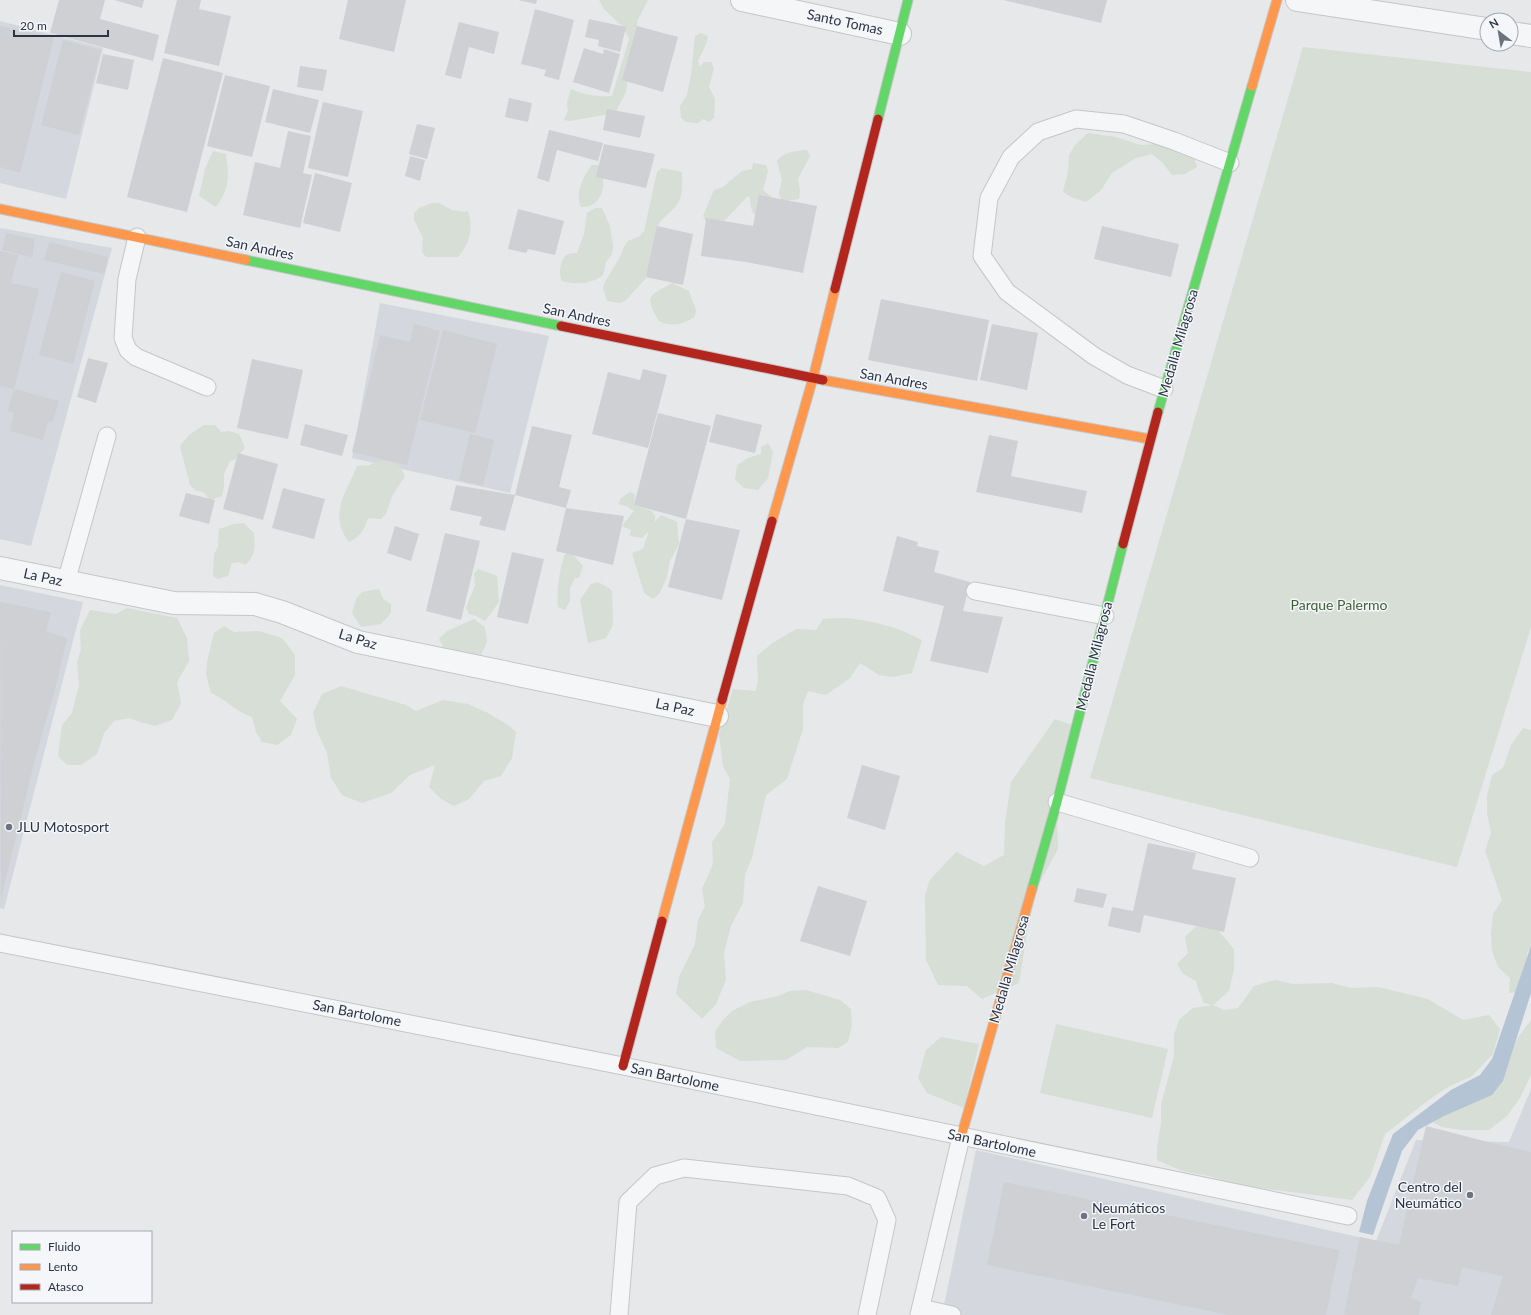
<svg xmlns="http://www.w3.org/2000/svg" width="1531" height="1315" viewBox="0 0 1531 1315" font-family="Lato,sans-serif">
<rect width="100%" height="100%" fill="#e6e8ea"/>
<!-- built -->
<g fill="#d4d7dd">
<polygon points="0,21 103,48 66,199 0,183"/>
<polygon points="0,228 112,248 31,546 0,539"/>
<polygon points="380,303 549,336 510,493 352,458"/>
<polygon points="0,585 83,602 4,909 0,908"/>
<polygon points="1531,1089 1531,1315 942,1315 976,1150 1376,1241 1416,1140 1509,1142"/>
</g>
<!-- green -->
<g fill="#d6ded6">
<path d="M599,0h49l-11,21v13l-5,20 -6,38 -11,21 -45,8 -6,-1 4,-9 -1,-8 4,-14c12,6 28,8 41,7l17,-57 -6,-12 -19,-18z"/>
<polygon points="701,33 708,36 706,44 698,61 700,67 704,62 711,62 714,68 709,87 715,99 714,118 709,122 703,119 698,123 686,122 681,118 680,106 687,95 691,75 695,36"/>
<polygon points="1303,47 1531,72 1531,627 1457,867 1090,778"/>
<polygon points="1088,133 1116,137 1141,145 1168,143 1193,154 1197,167 1185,174 1172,175 1162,162 1152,154 1136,158 1112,173 1101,190 1086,202 1071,197 1063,192 1068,171 1069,155 1075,145"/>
<path d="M807,150l3,6 -12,23 2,13 -1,7 -12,2 -6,-1 -2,-7 3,-13 -5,-19c7,-10 19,-10 30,-11z"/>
<path d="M213,151l13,3c3,23 4,33 -10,53l-17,-11 6,-27z"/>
<path d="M753,163l13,2 2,6 -5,19 11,9 -7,21c-16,-7 -15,-5 -17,-22l-2,-2 -23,24 -8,5h-9l-5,-9 11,-26 9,-3 19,-16 10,-2z"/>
<path d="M592,165h7l5,4c-2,7 0,12 -1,19 -2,12 -11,20 -22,19 -6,-13 2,-31 11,-42z"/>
<path d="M662,168l20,4c0,13 2,28 -9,37 -5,6 -11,9 -15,16l-11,52 -22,24 -6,2 -12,-2 -4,-13 2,-6 14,-23 5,-12 4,-6 12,-5 4,-5 13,-59z"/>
<path d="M432,203h7l13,7 13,2 2,-2c8,16 2,35 -9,47h-32l-4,-5 1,-14 -9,-18v-7l5,-5z"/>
<path d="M595,208h7l8,18 3,21 -1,7 -6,8 -3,13c-12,9 -26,10 -41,6 -4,-7 -2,-22 6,-27 2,-1 6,-1 9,-1l7,-19 3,-21z"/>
<path d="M672,283l17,8 7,19 -1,6c-11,9 -24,11 -36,5 -16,-27 -9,-25 13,-38z"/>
<polygon points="204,425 215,425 221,432 229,431 239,434 245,448 234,460 230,461 224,474 224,486 222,496 210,500 203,492 196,491 190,485 180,446 189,435"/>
<polygon points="768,443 773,452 768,478 758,490 744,488 735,480 737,465 748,458 761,454 761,447"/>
<path d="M379,460l12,2 9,4 5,10 -13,20 -6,18 -5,5 -13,-1c-4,12 -7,18 -19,24 -21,-28 -3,-48 8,-76l13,-1z"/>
<polygon points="630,492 635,494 634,505 652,511 655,516 655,522 661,515 677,522 679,544 670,561 667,577 660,593 653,599 644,593 632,553 643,549 649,531 642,538 630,536 631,530 622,526 634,511 628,507 618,504 621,498"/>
<path d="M244,523l10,10c1,13 2,23 -9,32l-6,-3 -7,1 -4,13 -10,3 -5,-3 1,-21 4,-9 1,-17 15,-5z"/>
<path d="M568,553l6,3 9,10 -4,12h-4l-5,10v13l-5,9 -7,-3c-1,-14 0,-26 3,-39 0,-5 3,-8 3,-13z"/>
<polygon points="478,569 497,576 499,602 485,621 476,616 469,614 466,608 475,585 474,574"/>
<polygon points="598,582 609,588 612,591 613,625 606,638 588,643 580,600 591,584"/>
<polygon points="379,589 383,599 391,604 391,613 381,624 361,627 352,613 356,599 362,592"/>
<polygon points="127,608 177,618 187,638 189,661 177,682 181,703 172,720 155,726 140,722 129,718 114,721 104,733 97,754 81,765 67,765 58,756 62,725 72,713 79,686 77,662 81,649 80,630 90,610 116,614"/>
<path d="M844,618c28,2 53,9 78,22l-10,33 -19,4 -14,-2 -19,-12 -10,15 -24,17 -18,-4 -5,13v25l-16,50 -21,16 -14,63 -7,16 -2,29 -12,23 -7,27 2,27 -10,24 -14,15 -26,-25 3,-17 16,-33 3,-24 7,-14 -3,-17 11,-25 -1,-22 13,-18 5,-45 -7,-13 -4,-32 14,-45 23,2 2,-11 -1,-24 14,-12 25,-15 20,1 7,-11z"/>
<polygon points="474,619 485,627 487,642 480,657 477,672 464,675 455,670 439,639 447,631"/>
<path d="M224,626l10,6 25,-1 23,7 13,17v20l-15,26 17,18 -6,16 -14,10 -15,-3 -6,-10 -4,-15c-17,-6 -25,-17 -41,-24l-5,-19 1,-12 7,-29z"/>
<polygon points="341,686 406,705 416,711 443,700 468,704 486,712 508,725 516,732 512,758 501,776 484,781 469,799 454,806 441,799 429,787 435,765 410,775 391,793 362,803 342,795 331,778 327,753 317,731 313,713 322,694"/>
<polygon points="1055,719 1075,726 1057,824 1058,849 1038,886 1028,927 1019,983 982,999 967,986 938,985 926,960 925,896 929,881 956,852 984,866 1004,855 1005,823 1011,782"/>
<polygon points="1523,728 1531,730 1531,948 1527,953 1528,966 1519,992 1509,993 1510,978 1498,967 1492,951 1491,934 1493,914 1502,900 1485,851 1491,833 1487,813 1487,796 1492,775 1503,768 1511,745"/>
<polygon points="1195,927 1216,928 1234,949 1234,970 1229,991 1213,1005 1224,1010 1238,1008 1254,986 1275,980 1293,984 1332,983 1350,988 1378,987 1428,999 1463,1020 1489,1015 1500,1029 1493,1054 1472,1076 1448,1087 1430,1099 1385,1134 1370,1177 1352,1200 1237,1185 1209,1176 1182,1171 1157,1160 1157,1148 1161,1123 1161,1105 1174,1056 1174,1035 1179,1020 1193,1008 1212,1005 1204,1003 1198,989 1196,981 1183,974 1177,964 1188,953 1185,937"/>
<polygon points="806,990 840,1000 851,1009 852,1026 848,1042 838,1048 807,1047 786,1060 740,1061 716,1048 715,1032 723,1020 732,1011 750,1002 778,996 790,991"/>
<polygon points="1531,1020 1531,1075 1520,1098 1507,1116 1489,1130 1460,1130 1442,1127 1430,1121 1509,1055 1519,1036"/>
<polygon points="1056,1024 1168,1049 1152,1118 1040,1093"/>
<polygon points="941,1037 979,1044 964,1108 927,1093 918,1078 926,1050"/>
</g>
<!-- water -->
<polygon fill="#b4c4d5" points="1531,946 1531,993 1503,1081 1492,1095 1444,1116 1418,1130 1402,1151 1373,1235 1359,1232 1367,1201 1393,1134 1451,1090 1480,1075 1492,1059"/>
<!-- building -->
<g fill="#ced0d3">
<polygon points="59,0 105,0 100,19 159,35 153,61 50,33"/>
<polygon points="114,0 144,0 142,8"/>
<polygon points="177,0 201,0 199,9 231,16 219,66 164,53"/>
<polygon points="348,0 406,0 394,52 339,39"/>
<polygon points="518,0 537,0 536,4"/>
<polygon points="1003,0 1107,0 1101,23"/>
<polygon points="535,9 574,20 559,80 544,76 546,70 521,64"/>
<polygon points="589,19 626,27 620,52 598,46 599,40 585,37"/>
<polygon points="459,22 499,32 494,54 469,47 461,79 445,75"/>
<polygon points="0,26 54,37 20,173 0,167"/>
<polygon points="637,26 678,37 663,92 622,80"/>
<polygon points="63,40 101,50 79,135 41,125"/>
<polygon points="584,48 603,54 604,49 620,54 609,93 573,82"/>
<polygon points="103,54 134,60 128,90 96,83"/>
<polygon points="163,58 223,73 187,212 127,197"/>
<polygon points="300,66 327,70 323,91 297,87"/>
<polygon points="225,75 270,86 252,157 207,146"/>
<polygon points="273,89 319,100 310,133 265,122"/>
<polygon points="509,98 532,103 528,122 505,117"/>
<polygon points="323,102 363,111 348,177 308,168"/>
<polygon points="607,109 645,116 640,138 603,130"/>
<polygon points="417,124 435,128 427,159 409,154"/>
<polygon points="549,130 603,143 598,161 557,150 549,182 537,178"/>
<polygon points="288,131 311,136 303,173 312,175 300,228 243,215 255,162 280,168"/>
<polygon points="604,144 655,154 646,188 596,177"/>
<polygon points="410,156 425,160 420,181 405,176"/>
<polygon points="315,173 352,183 340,232 303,223"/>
<polygon points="759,195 817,206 803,273 746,262 701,256 706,218 753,226"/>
<polygon points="518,209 564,221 555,255 528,249 526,253 508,249"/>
<polygon points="657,226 693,234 683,285 646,277"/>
<polygon points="1102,226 1179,244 1171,277 1094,259"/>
<polygon points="6,233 35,239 32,257 2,250"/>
<polygon points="49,242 108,257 104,274 44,260"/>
<polygon points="0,251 18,255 11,283 39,289 14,389 0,386"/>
<polygon points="61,272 95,281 73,364 39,355"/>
<polygon points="881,299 989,320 977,381 868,360"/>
<polygon points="414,324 440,331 407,465 352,452 380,335 410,342"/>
<polygon points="992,324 1038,333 1027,390 980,380"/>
<polygon points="443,330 497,344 475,433 420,420"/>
<polygon points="88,358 108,363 96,403 77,397"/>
<polygon points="252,359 303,370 288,439 237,428"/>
<polygon points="643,369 667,375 648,448 592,434 608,372 640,380"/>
<polygon points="14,389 59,401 53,421 48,422 43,440 10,431 14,413 8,411"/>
<polygon points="658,413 711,426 686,519 740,530 722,600 668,587 686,519 634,505"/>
<polygon points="716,414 762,425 755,453 709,442"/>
<polygon points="305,424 348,435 342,456 300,445"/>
<polygon points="532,426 572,435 559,487 571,490 566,508 515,495"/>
<polygon points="470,434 494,440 483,486 459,480"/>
<polygon points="989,435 1018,441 1011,476 1087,491 1082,513 976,492"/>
<polygon points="238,453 278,464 263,520 223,509"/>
<polygon points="456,485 515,495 505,531 479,525 482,517 450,510"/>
<polygon points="283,488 325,499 314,539 272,528"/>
<polygon points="186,493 215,500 209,524 179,516"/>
<polygon points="566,508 624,516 613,565 556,551"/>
<polygon points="395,526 419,534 411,561 387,553"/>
<polygon points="445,533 480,541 461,620 426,611"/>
<polygon points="897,536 918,542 917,546 939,551 934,572 970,582 963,611 1003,617 988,673 930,661 944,606 883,591"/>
<polygon points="512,552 544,559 528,624 497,617"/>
<polygon points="0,602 51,612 46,631 67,638 56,686 36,755 1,898"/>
<polygon points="862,765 900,776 885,830 847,818"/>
<polygon points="1148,843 1196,853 1192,869 1236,878 1224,932 1144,915 1140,933 1108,926 1112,907 1133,911"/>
<polygon points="818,886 867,901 850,956 800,941"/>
<polygon points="1077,888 1107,894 1103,908 1074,902"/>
<polygon points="1426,1126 1492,1143 1531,1152 1531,1315 1491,1315 1503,1276 1462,1267 1458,1286 1418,1278 1411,1298 1421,1302 1419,1315 1344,1315 1360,1237 1399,1245"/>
<polygon points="1004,1182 1339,1250 1326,1315 1229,1315 987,1265"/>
</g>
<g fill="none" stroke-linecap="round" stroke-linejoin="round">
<!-- lane casing -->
<g stroke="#c4c6c8" stroke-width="19">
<g id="lane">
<polyline points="137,237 127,279 123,338 128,350 136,357 207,387"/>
<polyline points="1164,389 1127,375 1094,356 1007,292 982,256 989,198 1011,157 1038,132 1076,119 1124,124 1174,141 1230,163"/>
<polyline points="66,582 107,436"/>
<polyline points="975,591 1105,616"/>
<polyline points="1057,802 1250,858"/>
<polyline points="0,943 623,1066 1348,1216"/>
<polyline points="921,1308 952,1315"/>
<polyline points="619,1315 628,1202 655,1176 684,1168 848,1186 877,1198 887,1220 867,1315"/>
<polyline points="919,1315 961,1137"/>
</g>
</g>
<!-- street casing -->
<g stroke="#c4c6c8" stroke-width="24">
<g id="street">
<polyline points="742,0 900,34"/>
<polyline points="1297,0 1487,29"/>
<polyline points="1511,33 1531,36"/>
<polyline points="0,568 174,603 255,604 282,612 358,642 717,716"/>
</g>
</g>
<!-- fast casing -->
<g stroke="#c4c6c8" stroke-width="11">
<g id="fast">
<polyline points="878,119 908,0"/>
<polyline points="246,260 561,326"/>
<polyline points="1158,412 1252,86"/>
<polyline points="1032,889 1057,802 1123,544"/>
</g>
</g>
<!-- slow casing -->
<g stroke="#c4c6c8" stroke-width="11">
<g id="slow">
<polyline points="1252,86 1277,0"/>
<polyline points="0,209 246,260"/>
<polyline points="823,380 1150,439"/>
<polyline points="772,521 813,378 835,289"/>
<polyline points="662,921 722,700"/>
<polyline points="961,1137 1032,889"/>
</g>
</g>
<!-- jam casing -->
<g stroke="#c4c6c8" stroke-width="11">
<g id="jam">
<polyline points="835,289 878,119"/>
<polyline points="561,326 823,380"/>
<polyline points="1123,544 1158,412"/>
<polyline points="722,700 772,521"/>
<polyline points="623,1066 662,921"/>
</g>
</g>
<!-- lane -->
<use href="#lane" stroke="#f5f6f7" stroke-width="17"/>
<!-- street -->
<use href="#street" stroke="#f5f6f7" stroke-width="22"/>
<!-- fast -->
<use href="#fast" stroke="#63d668" stroke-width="9"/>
<!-- slow -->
<use href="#slow" stroke="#ff974d" stroke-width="9"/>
<!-- jam -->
<use href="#jam" stroke="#b3261e" stroke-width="9"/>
</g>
<!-- markers -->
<g fill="#6c737f" stroke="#f4f6f9" stroke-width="1.5">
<circle cx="9" cy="827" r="4"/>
<circle cx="1470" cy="1195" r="4"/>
<circle cx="1084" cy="1216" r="4"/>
</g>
<g text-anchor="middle" stroke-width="3" stroke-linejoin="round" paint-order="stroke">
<!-- street labels -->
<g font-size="14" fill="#2b3445" stroke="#f4f6f9">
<text transform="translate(845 22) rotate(12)" y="5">Santo Tomas</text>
<text transform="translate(260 248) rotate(12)" y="5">San Andres</text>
<text transform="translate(577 315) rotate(12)" y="5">San Andres</text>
<text transform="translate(1178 343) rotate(-74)" y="5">Medalla Milagrosa</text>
<text transform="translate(894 379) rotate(10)" y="5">San Andres</text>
<text transform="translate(43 577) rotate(12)" y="5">La Paz</text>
<text transform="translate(358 639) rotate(17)" y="5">La Paz</text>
<text transform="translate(1094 656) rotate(-76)" y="5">Medalla Milagrosa</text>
<text transform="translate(675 707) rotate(12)" y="5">La Paz</text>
<text transform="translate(1009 969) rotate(-74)" y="5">Medalla Milagrosa</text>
<text transform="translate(357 1013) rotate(11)" y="5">San Bartolome</text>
<text transform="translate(675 1077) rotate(12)" y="5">San Bartolome</text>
<text transform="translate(992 1143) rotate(12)" y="5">San Bartolome</text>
</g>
<!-- park labels -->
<g font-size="14" fill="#3f6138" stroke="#f4f6f9">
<text x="1339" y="610">Parque Palermo</text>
</g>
<!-- poi labels -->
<g font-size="14" fill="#2b3445" stroke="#f4f6f9" text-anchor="start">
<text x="17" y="832">JLU Motosport</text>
<text x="1462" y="1192" text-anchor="end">Centro del<tspan x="1462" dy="16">Neumático</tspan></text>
<text x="1092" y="1213">Neumáticos<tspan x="1092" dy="16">Le Fort</tspan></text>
</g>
</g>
<!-- legend -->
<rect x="12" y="1231" width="140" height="72" fill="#f4f6f9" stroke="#a4a8b1"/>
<rect x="20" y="1244" width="20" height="6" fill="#63d668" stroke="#a4a8b1"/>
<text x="48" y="1251" font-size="12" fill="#2b3445">Fluido</text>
<rect x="20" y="1264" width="20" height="6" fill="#ff974d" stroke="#a4a8b1"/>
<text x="48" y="1271" font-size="12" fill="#2b3445">Lento</text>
<rect x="20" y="1284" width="20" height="6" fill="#b3261e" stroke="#a4a8b1"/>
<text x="48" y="1291" font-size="12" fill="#2b3445">Atasco</text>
<!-- north arrow -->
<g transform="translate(1499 32) rotate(329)"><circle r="19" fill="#f4f6f9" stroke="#a4a8b1"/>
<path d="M0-3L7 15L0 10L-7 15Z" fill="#6c737f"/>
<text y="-6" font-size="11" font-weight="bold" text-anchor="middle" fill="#2b3445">N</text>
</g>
<!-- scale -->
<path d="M14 30v6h94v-6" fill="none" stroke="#2b3445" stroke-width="2"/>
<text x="20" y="30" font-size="12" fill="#2b3445" stroke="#f4f6f9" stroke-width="3" paint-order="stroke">20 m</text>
</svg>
